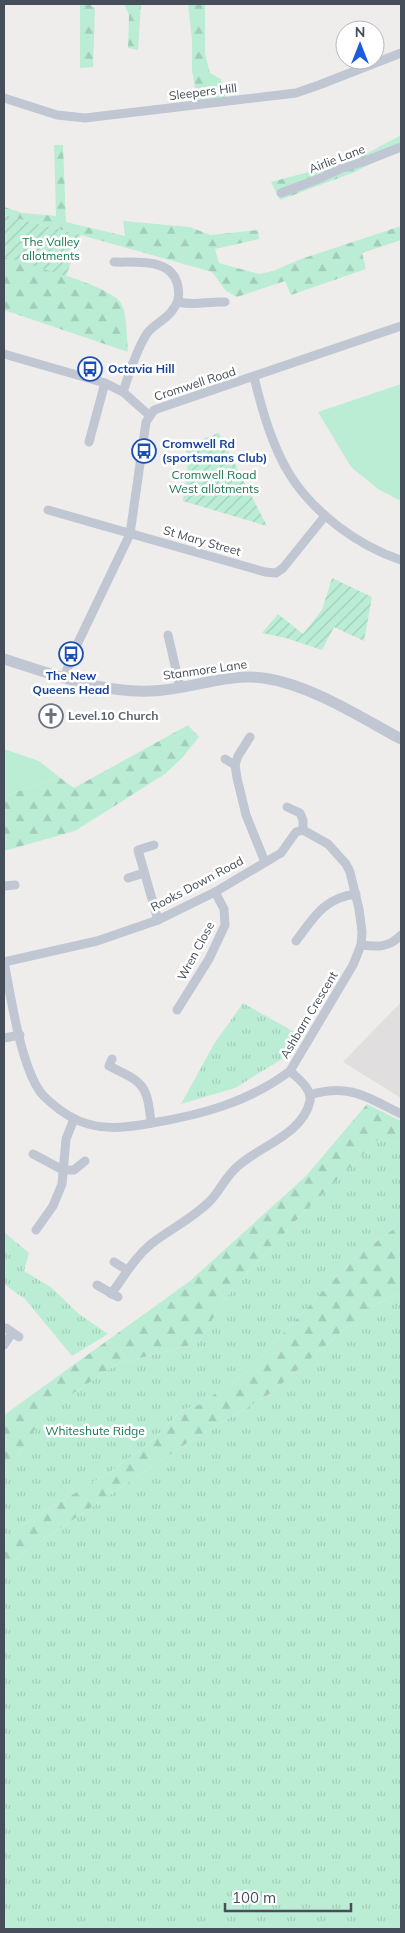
<svg xmlns="http://www.w3.org/2000/svg" width="405" height="1933" viewBox="0 0 405 1933" font-family="Mulish,sans-serif">
<defs>
<pattern id="grass-tufts" width="24" height="20" patternUnits="userSpaceOnUse" patternTransform="scale(1.25)"><rect width="24" height="20" fill="#bbedd4"/><path d="M3 7l-1-3M5 7V3M7 7l1-3M15 17l-1-3M17 17v-4M19 17l1-3" fill="none" stroke="#a2cdb8"/></pattern>
<pattern id="forest-firs" width="22" height="20" patternUnits="userSpaceOnUse" patternTransform="scale(1.25)"><rect width="22" height="20" fill="#bbedd4"/><path d="M5 1l3.5 6h-7zM16 11l3.5 6h-7z" fill="#a2cdb8"/></pattern>
<pattern id="garden-furrows" width="10" height="10" patternUnits="userSpaceOnUse" patternTransform="scale(1.25)"><rect width="10" height="10" fill="#bbedd4"/><path d="M-1 1l2-2M0 10L10 0M9 11l2-2" fill="none" stroke="#a2cdb8"/></pattern>
</defs>
<rect width="100%" height="100%" fill="#efedec"/>
<!-- education -->
<polygon fill="#e0dede" points="401,1002 401,1098 343,1062"/>
<!-- grass -->
<g fill="url(#grass-tufts)">
<polygon points="243,1003 303,1037 282,1059 235,1088 181,1104 214,1044"/>
<polygon points="378,1140 389,1140 401,1146 401,1210 394,1229 355,1257 248,1371 199,1405 182,1410 151,1442 110,1472 4,1536 4,1471 12,1466 42,1418 66,1398 117,1364 198,1343 226,1297 303,1213"/>
<polygon points="4,1232 29,1253 24,1271 52,1288 79,1314 108,1334 72,1356 25,1299 4,1284"/>
<polygon points="401,1293 401,1929 4,1929 4,1566 187,1443 271,1393 370,1307"/>
</g>
<!-- forest -->
<g fill="url(#forest-firs)">
<polygon points="80,4 92,4 91,6 95,8 93,67 80,68"/>
<polygon points="124,4 141,4 138,50 128,48 129,15"/>
<polygon points="188,4 205,4 205,54 210,73 221,79 227,99 192,104 195,87 192,71 192,40"/>
<polygon points="401,135 401,151 378,160 355,172 280,200 271,182 357,159"/>
<polygon points="54,145 63,145 66,222 125,236 123,221 190,227 210,235 258,230 259,239 215,249 219,263 259,274 273,271 301,259 401,226 401,240 362,253 366,269 291,295 285,281 237,297 226,291 212,272 81,235 4,215 4,207 23,213 56,216"/>
<path d="M4,257c23,7 106,28 117,46 6,11 6,36 7,49l-124,-42z"/>
<polygon points="188,725 199,737 182,758 165,774 75,831 4,851 4,796 59,777 74,788"/>
<polygon points="367,1104 401,1121 401,1146 389,1140 378,1140 303,1213 226,1297 198,1343 117,1364 66,1398 42,1418 12,1466 4,1471 4,1415 190,1281 306,1176"/>
<polygon points="401,1210 401,1293 370,1307 271,1393 187,1443 4,1566 4,1536 110,1472 151,1442 182,1410 199,1405 248,1371 355,1257 394,1229"/>
</g>
<!-- park -->
<g fill="#bbedd4">
<polygon points="401,384 401,501 378,489 351,467 318,412"/>
<polygon points="4,749 39,761 59,777 4,796"/>
</g>
<!-- garden -->
<g fill="url(#garden-furrows)">
<polygon points="4,215 81,235 66,276 4,257"/>
<polygon points="219,433 267,526 183,501 189,456 183,446"/>
<polygon points="332,578 372,597 364,641 334,627 322,650 286,638 262,633 278,614 303,634 322,610"/>
</g>
<g fill="none" stroke-linecap="round" stroke-linejoin="round">
<!-- minor -->
<g stroke="#c0c7d2" stroke-width="9">
<polyline points="4,98 57,115 85,118 296,93 319,85 401,53"/>
<polyline points="281,193 321,178 342,168 363,162 401,147"/>
<path d="M114,262c23,1 59,-5 64,25 2,10 0,17 -7,25 -7,9 -20,14 -25,23 -11,18 -17,39 -23,57"/>
<path d="M178,302c19,4 29,-1 47,0"/>
<polyline points="4,354 105,383 123,392 149,415"/>
<path d="M254,377c8,33 18,69 36,98 24,38 68,71 111,85"/>
<polyline points="89,442 105,383"/>
<polyline points="48,510 265,572 276,573 283,568 325,516"/>
<polyline points="168,635 180,687"/>
<polyline points="64,678 73,653 130,534 146,422 154,410 401,326"/>
<polyline points="250,737 238,756 235,765 237,778 246,815 265,862"/>
<polyline points="225,759 235,765"/>
<polyline points="287,807 300,813 303,820 303,830"/>
<polyline points="154,845 138,850 158,920"/>
<polyline points="128,878 144,873"/>
<polyline points="4,886 15,885"/>
<path d="M296,941c18,-24 28,-43 60,-47"/>
<path d="M361,945c16,2 28,3 40,-10"/>
<path d="M4,962c7,35 16,99 35,128 2,4 7,8 10,11 11,10 24,19 39,23 22,6 42,3 64,-1 49,-8 97,-21 138,-52l63,-106 8,-20 1,-13 -3,-23 -9,-37 -4,-8 -18,-20 -25,-14"/>
<polyline points="4,962 97,941 158,920 215,892 281,853 296,832 303,830"/>
<polyline points="177,1010 209,959 225,925 224,909 215,892"/>
<polyline points="4,1038 20,1035"/>
<path d="M112,1059l-3,7c35,17 38,18 42,57"/>
<path d="M310,1095c39,-12 57,2 91,19"/>
<polyline points="33,1154 63,1170 74,1170 85,1161"/>
<polyline points="36,1230 53,1206 62,1184 66,1139 74,1119"/>
<polyline points="114,1262 127,1270"/>
<polyline points="97,1285 118,1297"/>
<path d="M111,1294c13,-17 23,-36 40,-50 19,-15 41,-25 59,-43 10,-10 15,-24 28,-35 22,-20 65,-32 72,-65 2,-13 -12,-22 -20,-30"/>
<polyline points="6,1328 19,1337"/>
<polyline points="4,1345 12,1333"/>
</g>
<!-- tertiary -->
<path stroke="#c0c7d2" stroke-width="11" d="M4,659c48,15 96,34 147,32 37,-1 75,-18 112,-13 46,6 97,39 138,61"/>
</g>
<!-- icons -->
<defs>
<g id="bus-ring" transform="scale(1.25)"><circle r="9.5" fill="#fff" stroke="#1a4fb4" stroke-width="1.5"/><path d="M-5-6H5V4H4V6H2V4H-2V6H-4V4H-5ZM-3.5-4V0h7V-4ZM-3.5 1.2v1.5H-2V1.2ZM2 1.2v1.5H3.5V1.2Z" fill="#1a4fb4"/></g>
<g id="church-ring" transform="scale(1.25)"><circle r="9.5" fill="#fff" stroke="#6b7280" stroke-width="1.5"/><path d="M-1.2-6h2.4v3.5h3.3v2.4h-3.3V6h-2.4V-.1h-3.3v-2.4h3.3Z" fill="#6b7280"/></g>
</defs>
<g fill-rule="evenodd">
<use href="#bus-ring" x="90" y="369"/>
<use href="#bus-ring" x="144" y="451"/>
<use href="#bus-ring" x="71" y="654"/>
<use href="#church-ring" x="51" y="716"/>
</g>
<g text-anchor="middle" stroke-width="5" stroke-linejoin="round" paint-order="stroke">
<!-- street labels -->
<g font-size="12" fill="#454e59" stroke="#fff">
<text transform="translate(203 92) rotate(-7)" y="4">Sleepers Hill</text>
<text transform="translate(337 159) rotate(-21)" y="4">Airlie Lane</text>
<text transform="translate(195 384) rotate(-18)" y="4">Cromwell Road</text>
<text transform="translate(202 541) rotate(16)" y="4">St Mary Street</text>
<text transform="translate(205 670) rotate(-8)" y="4">Stanmore Lane</text>
<text transform="translate(197 884) rotate(-28)" y="4">Rooks Down Road</text>
<text transform="translate(196 951) rotate(-62)" y="4">Wren Close</text>
<text transform="translate(309 1015) rotate(-59)" y="4">Ashbarn Crescent</text>
</g>
<!-- park labels -->
<g font-size="12" fill="#187853" stroke="#fff">
<text x="51" y="246">The Valley<tspan x="51" dy="14">allotments</tspan></text>
<text x="214" y="479">Cromwell Road<tspan x="214" dy="14">West allotments</tspan></text>
<text x="95" y="1435">Whiteshute Ridge</text>
</g>
<!-- transit labels -->
<g font-size="12" font-weight="bold" fill="#164399" stroke="#fff" text-anchor="start">
<text x="108" y="373">Octavia Hill</text>
<text x="162" y="448">Cromwell Rd<tspan x="162" dy="14">(sportsmans Club)</tspan></text>
<text x="71" y="680" text-anchor="middle">The New<tspan x="71" dy="14">Queens Head</tspan></text>
</g>
<!-- worship labels -->
<g font-size="12" font-weight="bold" fill="#5b616d" stroke="#fff" text-anchor="start">
<text x="68" y="720">Level.10 Church</text>
</g>
</g>
<!-- border -->
<rect width="405" height="1933" fill="none" stroke="#454e59" stroke-width="10"/>
<!-- north arrow -->
<g transform="translate(360 45)"><circle r="24" fill="#ffffff" stroke="#b5b8bd"/>
<path d="M0-4L9 19L0 12L-9 19Z" fill="#1c5bd9"/>
<text y="-8" font-size="14" font-weight="bold" text-anchor="middle" fill="#454e59">N</text>
</g>
<!-- scale -->
<path d="M225 1903v8h126v-8" fill="none" stroke="#454e59" stroke-width="2.5"/>
<text x="232" y="1903" font-size="15" fill="#454e59" stroke="#ffffff" stroke-width="4" paint-order="stroke">100 m</text>
</svg>
